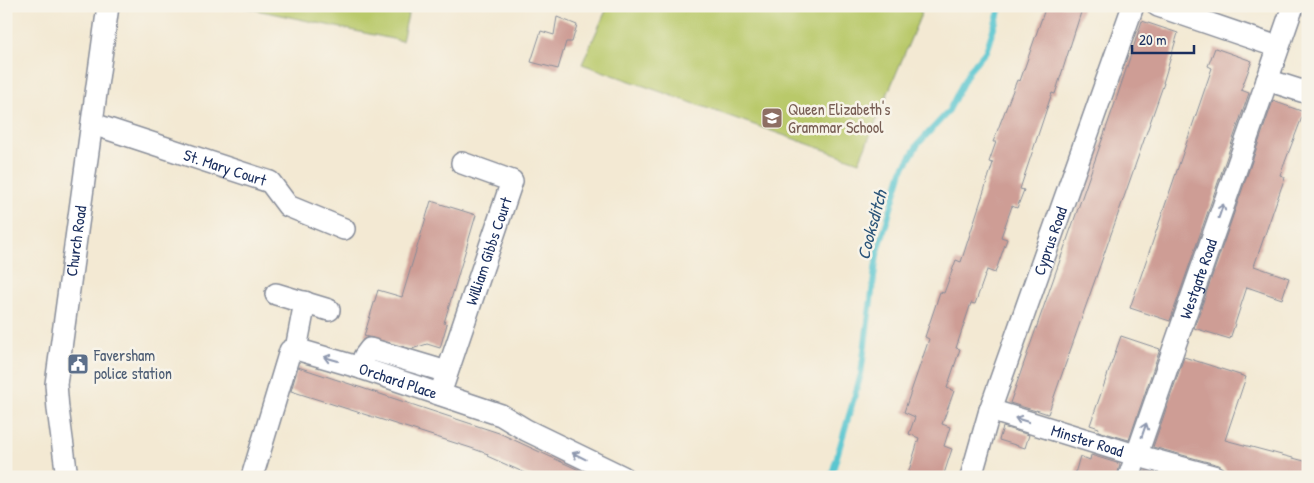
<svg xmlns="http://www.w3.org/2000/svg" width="1314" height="483" viewBox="0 0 1314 483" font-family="'Patrick Hand',sans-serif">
<rect width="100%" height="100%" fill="#f7f3e8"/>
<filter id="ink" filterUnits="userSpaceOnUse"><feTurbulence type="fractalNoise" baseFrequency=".02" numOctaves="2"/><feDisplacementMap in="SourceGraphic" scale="10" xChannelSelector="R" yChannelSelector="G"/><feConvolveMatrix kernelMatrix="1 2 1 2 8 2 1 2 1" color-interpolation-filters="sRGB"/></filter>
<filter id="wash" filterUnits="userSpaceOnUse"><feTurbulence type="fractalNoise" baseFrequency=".0096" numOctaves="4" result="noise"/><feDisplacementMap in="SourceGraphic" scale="20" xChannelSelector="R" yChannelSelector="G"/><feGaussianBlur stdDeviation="1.12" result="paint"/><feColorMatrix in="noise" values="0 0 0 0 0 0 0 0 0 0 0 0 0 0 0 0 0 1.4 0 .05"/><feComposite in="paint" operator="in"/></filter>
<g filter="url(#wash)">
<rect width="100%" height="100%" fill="#f3e9d3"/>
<!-- green -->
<g fill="#b9c96b" stroke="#6a7c64">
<polygon points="238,6 410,6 402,41"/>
<polygon points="608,6 909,6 922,12 859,162 582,64"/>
</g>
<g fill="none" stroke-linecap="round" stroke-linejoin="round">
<!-- stream -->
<polyline stroke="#5ac6d0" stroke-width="6" points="831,477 861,374 877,255 902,171 918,144 948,112 969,71 986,51 1001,6"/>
</g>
<g id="blocks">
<!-- building -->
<g fill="#ce9d95">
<polygon points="1046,6 1083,6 1055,94 1052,93 1020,189 1024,190 1017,208 1012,206 1001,237 1007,239 995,273 987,270 975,304 971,303 956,348 960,349 947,388 954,391 942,424 950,427 944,446 952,449 943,477 907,477 919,438 909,434 915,417 904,412 929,339 925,337 940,292 944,293 956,260 961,262 993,163 989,162 996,142 993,142 1017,80 1020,81"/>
<polygon points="557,17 577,25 572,42 566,42 558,69 531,62 541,31 554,35"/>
<polygon points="1142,21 1178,33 1163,83 1164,83 1048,414 1036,410 1036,411 1010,403 1116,100"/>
<polygon points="1215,48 1252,61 1241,90 1249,93 1170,321 1130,308 1212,68 1208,66"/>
<polygon points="1273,101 1304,112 1280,175 1285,177 1254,266 1289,278 1282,299 1247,287 1230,339 1194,328"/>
<polygon points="431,201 476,215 444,323 447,324 440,348 427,344 412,349 364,336 378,290 402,297"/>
<polygon points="1121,336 1160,349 1129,440 1098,431 1099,428 1090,425"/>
<polygon points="1184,357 1246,377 1225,440 1308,462 1308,477 1228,477 1225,469 1219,465 1153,447"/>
<polygon points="298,367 499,433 594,477 534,477 487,456 488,454 471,448 291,391"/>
<polygon points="1003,427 1029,435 1025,448 999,440"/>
<polygon points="1091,455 1120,464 1117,477 1074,477 1080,456 1090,460"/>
<polygon points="1144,471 1167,477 1142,477"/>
</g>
</g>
</g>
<g filter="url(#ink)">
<use href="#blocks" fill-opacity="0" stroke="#878c98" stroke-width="1"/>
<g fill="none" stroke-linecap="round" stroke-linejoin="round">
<!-- street casing -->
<g stroke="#878c98" stroke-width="24">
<g id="street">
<polyline points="1158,6 1278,47"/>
<polyline points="1267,80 1308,93"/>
<path id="s1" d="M93,124l177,58 18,24 56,23"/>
<polyline points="276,294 329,310"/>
<polyline points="296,349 305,302"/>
<polyline points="361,368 364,357 370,349 447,372"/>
<path id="s2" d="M440,394l72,-213 -50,-18"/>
<path id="s3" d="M990,410l145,45 81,22"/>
<path id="s4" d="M67,477l-9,-68 -2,-25 52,-378"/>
<path id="s5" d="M252,477l38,-126 6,-2 65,19 140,47 25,15 97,47"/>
<path id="s6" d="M971,477l19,-67 143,-404"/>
<path id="s7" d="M1129,477l164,-471"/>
</g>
</g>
<!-- street -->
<use href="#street" stroke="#fff" stroke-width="21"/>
</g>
<!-- one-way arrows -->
<defs><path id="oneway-shaft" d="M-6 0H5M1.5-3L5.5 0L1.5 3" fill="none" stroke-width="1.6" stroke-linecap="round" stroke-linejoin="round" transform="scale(1.25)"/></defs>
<g stroke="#8d97ae">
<use href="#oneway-shaft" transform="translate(1221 211) rotate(-71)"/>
<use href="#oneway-shaft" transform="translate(331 359) rotate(-164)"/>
<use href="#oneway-shaft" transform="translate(1022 420) rotate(-163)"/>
<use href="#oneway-shaft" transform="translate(1144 430) rotate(-71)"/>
<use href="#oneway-shaft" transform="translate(579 456) rotate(-154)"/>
</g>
</g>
<!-- icons -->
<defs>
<g id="school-square" transform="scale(1.125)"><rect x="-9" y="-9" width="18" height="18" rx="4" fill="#8d6e63" stroke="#f7f3e8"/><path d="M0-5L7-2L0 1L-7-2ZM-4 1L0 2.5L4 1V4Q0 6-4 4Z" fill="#fff"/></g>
<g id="civic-square" transform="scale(1.125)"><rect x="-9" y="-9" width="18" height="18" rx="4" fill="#5c6f8a" stroke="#f7f3e8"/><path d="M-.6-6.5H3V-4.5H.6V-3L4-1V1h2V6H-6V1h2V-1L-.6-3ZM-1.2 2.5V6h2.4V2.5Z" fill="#fff"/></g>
</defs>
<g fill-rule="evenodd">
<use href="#school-square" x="772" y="118"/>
<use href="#civic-square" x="78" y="364"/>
</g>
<g text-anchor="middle" stroke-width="5" stroke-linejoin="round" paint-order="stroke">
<!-- education labels -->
<g font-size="16" fill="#785e54" stroke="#f7f3e8" text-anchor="start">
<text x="788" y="115">Queen Elizabeth's<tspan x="788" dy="18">Grammar School</tspan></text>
</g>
<!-- street labels -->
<g font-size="16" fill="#1b2f5e" stroke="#f7f3e8">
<text dy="6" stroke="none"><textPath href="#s1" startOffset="139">St. Mary Court</textPath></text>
<text dy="6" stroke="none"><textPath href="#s4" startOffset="238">Church Road</textPath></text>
<text dy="6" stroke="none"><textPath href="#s6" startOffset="249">Cyprus Road</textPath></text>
<text dy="6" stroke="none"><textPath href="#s2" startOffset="151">William Gibbs Court</textPath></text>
<text dy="6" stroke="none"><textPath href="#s7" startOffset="210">Westgate Road</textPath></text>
<text dy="6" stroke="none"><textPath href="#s5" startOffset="245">Orchard Place</textPath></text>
<text dy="6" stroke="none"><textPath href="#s3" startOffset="102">Minster Road</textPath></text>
</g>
<!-- service labels -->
<g font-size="16" fill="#4e5e75" stroke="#f7f3e8" text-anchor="start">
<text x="94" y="361">Faversham<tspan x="94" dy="18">police station</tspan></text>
</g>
<!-- water labels -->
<g font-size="18" font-style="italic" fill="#2b557a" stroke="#f7f3e8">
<text transform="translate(872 225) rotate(-75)" y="6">Cooksditch</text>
</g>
</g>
<!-- margin -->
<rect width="1314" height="483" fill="none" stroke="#f7f3e8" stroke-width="25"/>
<!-- scale -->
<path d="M1132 45v8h62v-8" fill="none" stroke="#1b2f5e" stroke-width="2.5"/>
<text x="1139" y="45" font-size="15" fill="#1b2f5e" stroke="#f7f3e8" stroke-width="4" paint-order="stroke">20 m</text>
</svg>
